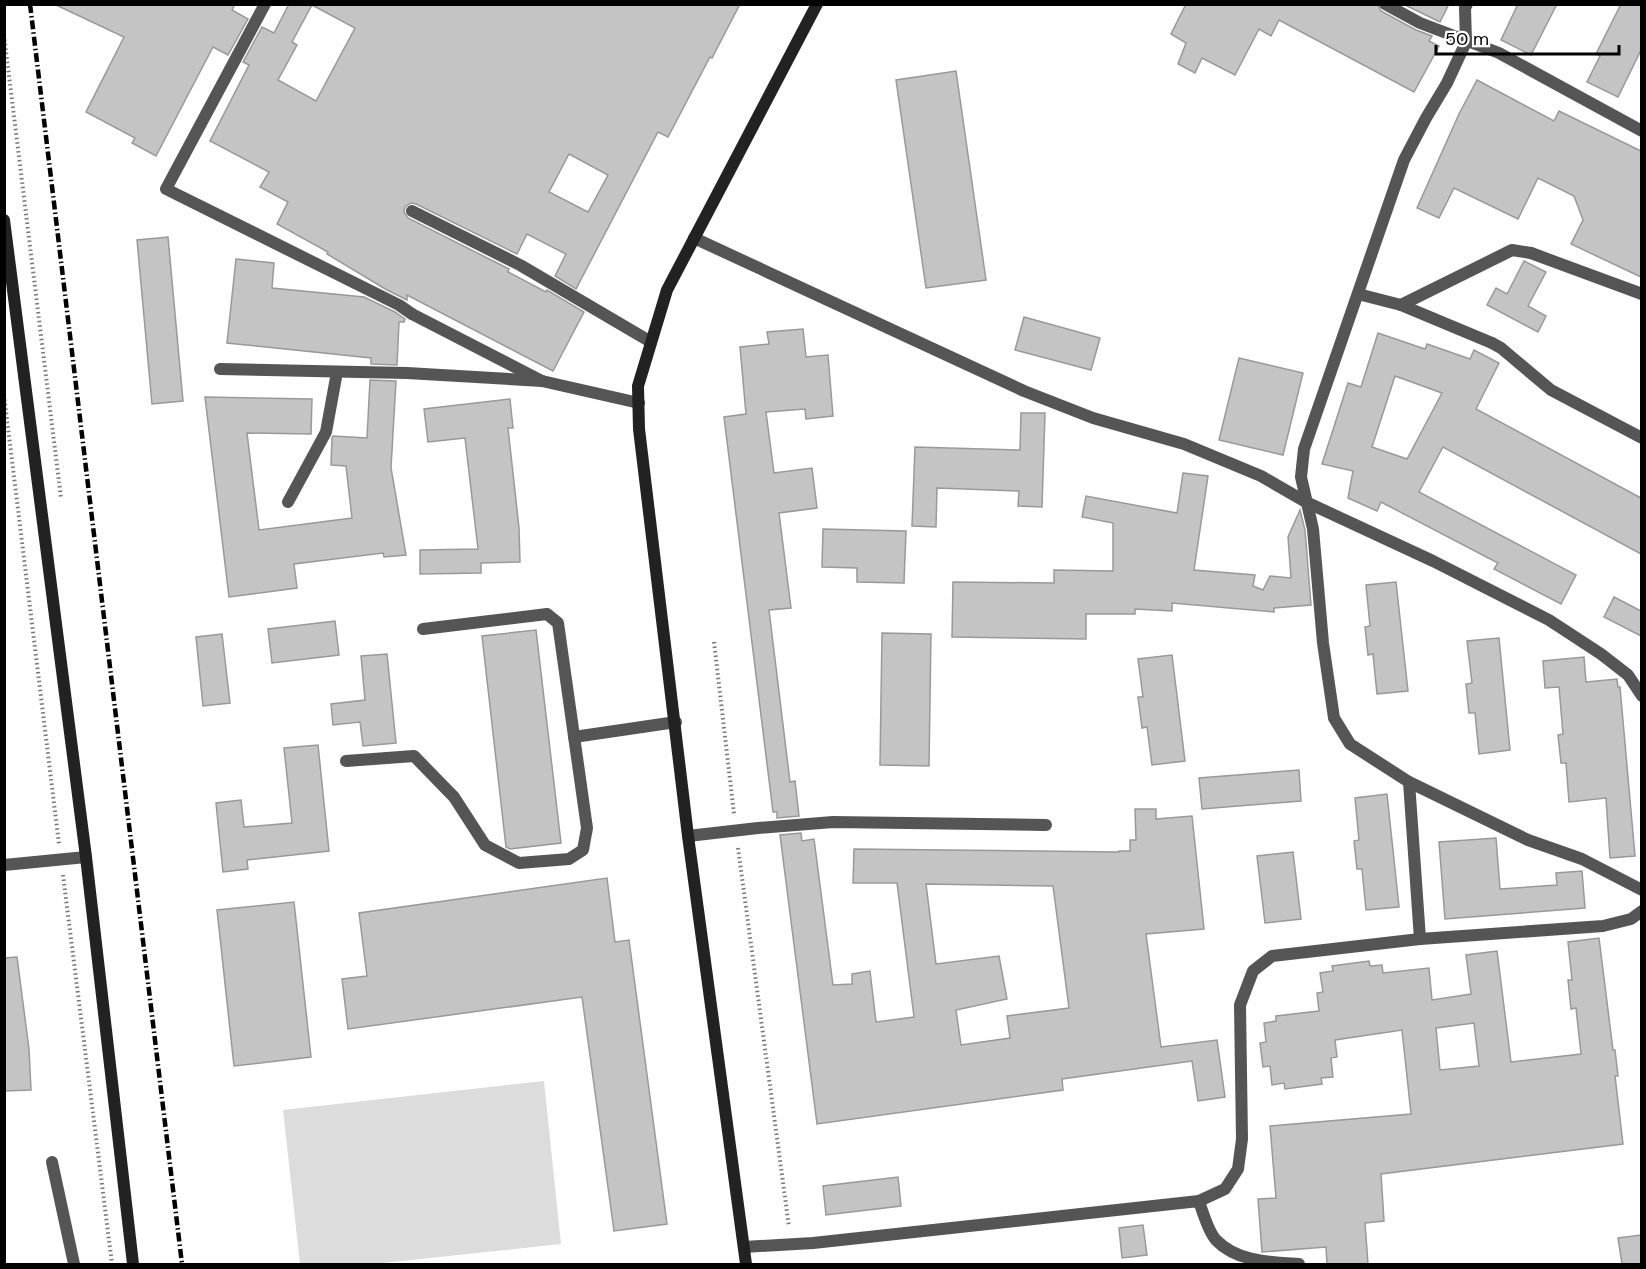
<svg xmlns="http://www.w3.org/2000/svg" width="1646" height="1269" viewBox="0 0 1646 1269" font-family="'DM Sans',sans-serif">
<rect width="100%" height="100%" fill="#fff"/>
<!-- green -->
<polygon fill="#dcdcdc" points="544,1081 561,1244 374,1264 300,1264 283,1110"/>
<!-- building -->
<g fill="#c4c4c4" stroke="#999" stroke-width="1.5" fill-rule="evenodd">
<polygon points="54,4 235,4 232,10 248,19 228,55 213,47 156,156 132,143 135,138 86,112 124,37"/>
<path d="M289,4h451l-28,54 -2,-1 -42,80 -10,-5 -82,157 -21,-13 11,-22 -39,-20 -10,20 -101,-50 -5,-1 -6,4 -1,5 4,6 101,51 -1,3 38,20 1,-2 37,22 -31,59 -146,-76v5l-20,-10 -60,-36 1,-2 -51,-28 11,-22 -28,-15 9,-15 -59,-31 39,-76 -6,-3 19,-35 12,6zM312,5l43,23 -39,73 -38,-21 19,-35 -5,-3zM569,154l39,21 -20,37 -39,-20z"/>
<polygon points="1186,4 1377,4 1381,11 1416,30 1432,36 1429,41 1439,46 1414,92 1279,20 1271,36 1259,29 1235,75 1202,58 1195,73 1178,64 1186,43 1171,34"/>
<polygon points="1403,4 1449,4 1440,22"/>
<polygon points="1518,4 1557,4 1531,55 1501,40"/>
<polygon points="1621,4 1641,4 1641,50 1618,97 1587,82 1600,56 1596,54"/>
<polygon points="956,71 986,280 926,288 896,80"/>
<polygon points="1477,80 1554,121 1559,111 1641,151 1641,277 1571,244 1583,220 1574,196 1538,178 1518,219 1454,188 1439,218 1417,208 1459,114"/>
<polygon points="168,237 183,401 152,404 137,240"/>
<polygon points="236,259 274,263 272,288 364,297 395,312 405,319 404,322 399,322 397,365 371,364 371,358 227,343"/>
<polygon points="1524,261 1546,272 1528,306 1546,316 1538,332 1487,305 1496,288 1507,294"/>
<polygon points="1024,317 1100,338 1091,370 1015,350"/>
<polygon points="803,329 806,357 828,355 833,416 806,419 805,409 766,412 774,473 812,468 817,508 779,513 791,608 769,610 790,782 795,781 799,816 777,818 777,812 773,812 724,417 746,414 740,347 769,344 767,332"/>
<path d="M1378,333l47,16 2,-5 43,15 4,-9 25,13 -23,46 165,89v56l-198,-107 -24,45 157,83 -15,29 -67,-35 4,-6 -117,-61 -4,9 -29,-13 5,-27 -31,-7 26,-81 13,4zM1395,376l47,17 -35,66 -35,-12z"/>
<polygon points="1239,358 1303,373 1283,455 1219,440"/>
<polygon points="370,380 396,381 391,468 406,555 384,557 383,553 294,564 297,588 229,597 205,397 312,399 311,434 247,433 259,530 352,518 346,466 331,465 332,438 333,436 367,438"/>
<polygon points="510,399 513,428 508,428 519,528 520,562 481,563 481,573 420,574 420,550 478,549 465,438 428,442 424,409"/>
<polygon points="1021,413 1045,413 1042,507 1018,506 1019,491 937,488 936,527 912,526 915,447 1020,450"/>
<polygon points="1183,473 1208,476 1194,570 1255,575 1253,586 1263,590 1270,576 1291,578 1288,537 1300,510 1305,530 1311,605 1274,608 1274,612 1172,603 1172,611 1135,609 1135,614 1086,614 1086,639 952,637 953,582 1054,583 1054,570 1113,571 1113,523 1082,517 1086,496 1177,513"/>
<polygon points="823,529 906,531 904,583 857,582 857,568 822,567"/>
<polygon points="1396,582 1408,691 1377,694 1373,654 1368,655 1365,627 1370,626 1366,585"/>
<polygon points="1614,597 1641,611 1641,636 1604,617"/>
<polygon points="335,621 339,655 272,663 268,629"/>
<polygon points="536,630 561,843 510,849 506,847 482,636"/>
<polygon points="882,633 931,634 929,766 880,765"/>
<polygon points="222,634 230,703 203,706 196,637"/>
<polygon points="1499,638 1510,750 1479,754 1475,713 1469,713 1466,684 1472,683 1467,641"/>
<polygon points="387,654 396,743 363,746 360,722 333,725 331,704 365,700 361,656"/>
<polygon points="1172,655 1185,761 1152,765 1147,727 1142,728 1138,697 1143,697 1138,659"/>
<polygon points="1584,657 1586,682 1617,679 1618,687 1620,687 1635,856 1610,858 1606,798 1569,802 1566,763 1561,763 1558,735 1563,734 1559,687 1545,688 1543,661"/>
<polygon points="318,745 329,851 247,860 248,869 223,872 216,803 241,800 244,827 292,823 284,748"/>
<polygon points="1299,770 1301,801 1202,809 1199,778"/>
<polygon points="1387,794 1399,907 1366,910 1362,869 1357,869 1354,841 1359,840 1355,798"/>
<path d="M1135,809h21v10l36,-3 12,113 -58,5 15,113 56,-7 8,57 -27,4 -6,-40 -130,18 1,11 -246,34 -37,-289 21,-2 1,8 12,-2 19,146 19,-1v-10l18,-3 6,51 38,-5 -17,-134h-44l1,-34 265,3v-1h11v-11h6zM926,884l127,2 16,122 -62,8 3,22 -49,7 -5,-35 51,-11 -8,-43 -63,8z"/>
<polygon points="1496,838 1500,889 1557,885 1556,873 1582,871 1585,908 1445,919 1439,842"/>
<polygon points="1293,852 1301,919 1265,923 1257,856"/>
<polygon points="607,878 615,942 629,940 667,1224 614,1231 582,997 348,1029 342,979 367,976 359,913"/>
<polygon points="294,902 311,1057 234,1066 217,910"/>
<path d="M1599,938l14,112h2l3,26h-3l8,68 -242,30 3,47 -19,2 3,41h-41l-1,-17 -64,5 -4,-53 18,-1 -6,-72 141,-12 -9,-84 -67,10 2,17 -6,1 2,19 -12,1 1,6 -37,5 -1,-6 -12,2 -2,-19 -7,1 -3,-24 6,-1 -2,-19 12,-2v-5l43,-5 -2,-18 6,-1 -3,-19 13,-2 -1,-5 37,-5 1,5 12,-1 1,8 46,-5 3,32 39,-6 -5,-39 31,-4 14,111 70,-8 -5,-46 -5,1 -3,-29h4l-4,-38zM1474,1023l5,43 -39,4 -4,-42z"/>
<polygon points="17,957 29,1049 31,1090 4,1091 4,958"/>
<polygon points="898,1177 901,1206 826,1215 823,1186"/>
<polygon points="1143,1225 1147,1255 1122,1258 1119,1228"/>
<polygon points="1641,1235 1641,1264 1622,1264 1618,1238"/>
</g>
<g fill="none" stroke-linecap="round" stroke-linejoin="round">
<!-- path -->
<g stroke="#777" stroke-width="4" stroke-dasharray="1.5 3" stroke-linecap="butt">
<polyline points="4,35 61,498"/>
<polyline points="4,395 59,844"/>
<polyline points="714,642 734,814"/>
<polyline points="738,848 789,1227"/>
<polyline points="63,875 112,1264"/>
</g>
<!-- lane -->
<g stroke="#555" stroke-width="12">
<polyline points="1531,253 1642,294"/>
<polyline points="412,314 542,381 639,403"/>
<polyline points="1492,343 1501,348 1551,390 1642,438"/>
<polyline points="220,369 407,373 542,381"/>
<polyline points="288,502 326,432 337,372"/>
<polyline points="574,737 676,722"/>
<polyline points="346,761 414,756 454,797 485,845 519,863 569,859 583,850 587,828 558,623 547,614 423,629"/>
<polyline points="688,836 758,828 833,822 1046,825"/>
<polyline points="4,865 86,857"/>
<polyline points="52,1162 74,1264"/>
</g>
<!-- street -->
<g stroke="#555" stroke-width="12">
<polyline points="265,4 166,189 399,305 412,314"/>
<polyline points="1385,4 1420,23 1499,53 1642,131"/>
<polyline points="412,211 520,265 651,342"/>
<polyline points="694,238 1024,391 1093,418 1184,444 1261,476 1306,502 1433,561 1549,620 1601,654 1628,675 1642,696"/>
<polyline points="1358,294 1401,305 1492,343"/>
<polyline points="1401,305 1512,250 1531,253"/>
<polyline points="1409,782 1528,840 1582,859 1642,890"/>
<polyline points="1420,939 1409,782 1350,744 1334,718 1323,643 1313,529 1301,477 1304,449 1404,160 1426,118 1447,83 1466,42 1465,8 1467,4"/>
<polyline points="1199,1201 1225,1189 1238,1169 1242,1139 1240,1005 1253,971 1272,956 1420,939 1603,926 1631,919 1642,911"/>
<path d="M744,1247l69,-4 386,-42c4,12 9,30 17,39 21,22 54,22 83,24"/>
</g>
<!-- secondary -->
<g stroke="#222" stroke-width="12">
<polyline points="4,220 86,857 133,1264"/>
<polyline points="746,1264 688,836 639,429 638,386 667,290 817,4"/>
</g>
<!-- rail -->
<polyline stroke="#000" stroke-width="4.5" stroke-dasharray="9 3 1.5 3" stroke-linecap="butt" points="30,4 182,1264"/>
</g>
<!-- border -->
<rect width="1646" height="1269" fill="none" stroke="#000000" stroke-width="12"/>
<!-- scale -->
<path d="M1436 45v9h183v-9" fill="none" stroke="#000000" stroke-width="3"/>
<text x="1445" y="45" font-size="18" fill="#000000" stroke="#ffffff" stroke-width="4.5" paint-order="stroke">50 m</text>
</svg>
